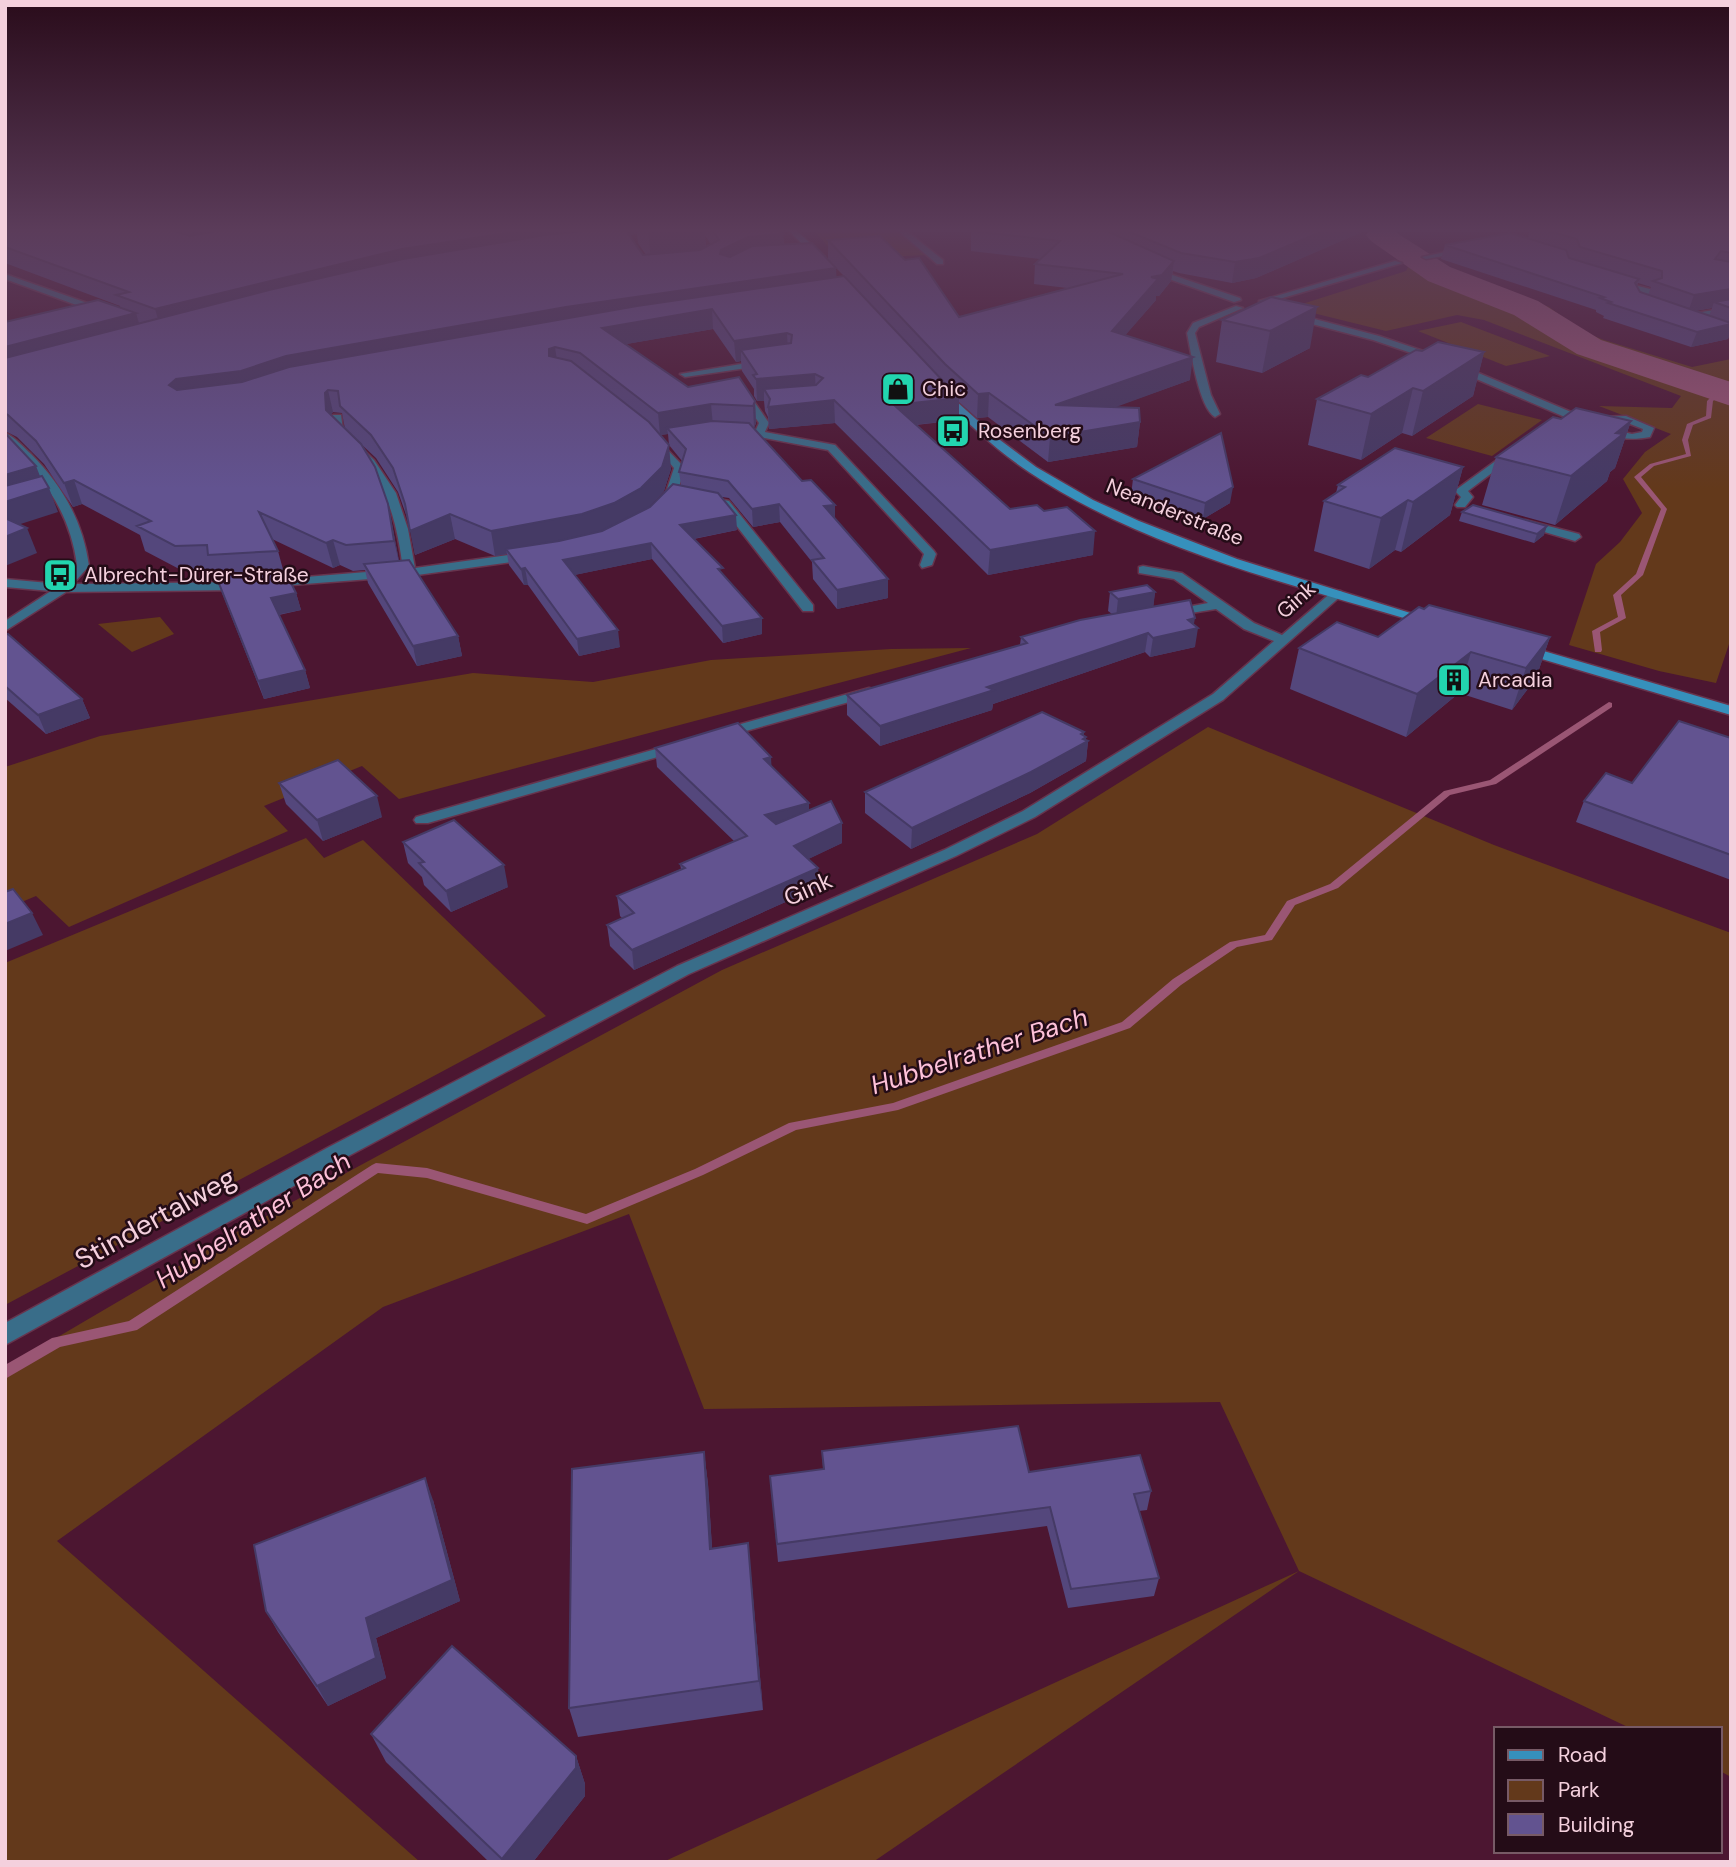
<svg xmlns="http://www.w3.org/2000/svg" width="1736" height="1867" viewBox="0 0 1736 1867" font-family="'DM Sans',sans-serif">
<rect width="100%" height="100%" fill="#4c1631"/>
<!-- green -->
<g fill="#63391b">
<polygon points="811,228 894,228 927,255 840,259"/>
<polygon points="1433,259 1470,279 1549,307 1581,331 1604,340 1692,367 1731,359 1731,638 1716,683 1659,671 1569,645 1596,564 1620,542 1642,513 1623,479 1645,452 1671,434 1599,406 1672,408 1681,396 1484,320 1457,315 1386,331 1317,314 1299,305 1406,271 1408,267"/>
<polygon points="1461,322 1550,356 1506,366 1418,331"/>
<polygon points="1478,404 1542,420 1492,456 1426,438"/>
<polygon points="160,617 174,634 132,652 98,624"/>
<polygon points="971,648 399,799 362,766 264,806 288,831 69,927 36,896 5,909 5,767 100,736 473,673 593,682 711,660 891,649"/>
<polygon points="1208,727 1494,845 1731,933 1731,1777 1720,1771 1720,1729 1632,1729 1299,1571 873,1862 663,1862 1299,1571 1220,1402 704,1409 629,1214 383,1307 57,1541 420,1862 5,1862 5,1368 235,1233 722,970 1037,834"/>
<polygon points="306,838 324,858 363,840 546,1016 5,1305 5,963"/>
</g>
<g fill="none" stroke-linecap="round" stroke-linejoin="round">
<!-- stream -->
<g fill="#9a5674" fill-rule="evenodd">
<polygon points="1718,390 1723,391 1713,401 1711,418 1693,425 1688,440 1691,456 1654,466 1641,477 1667,509 1643,575 1621,595 1626,618 1600,632 1602,650 1601,652 1595,652 1592,631 1618,617 1613,595 1636,574 1661,509 1634,477 1650,464 1686,454 1682,440 1687,424 1706,416 1707,401"/>
<polygon points="1609,702 1612,703 1612,707 1496,784 1450,795 1338,888 1295,905 1272,940 1237,947 1181,985 1130,1028 898,1110 796,1130 703,1175 587,1224 427,1178 378,1173 137,1330 60,1347 5,1379 5,1365 52,1338 129,1321 372,1165 376,1163 427,1168 586,1214 695,1169 789,1123 893,1103 1122,1022 1173,979 1230,942 1265,935 1287,901 1330,884 1444,791 1490,780"/>
</g>
<!-- river -->
<polygon fill="#9a5674" fill-rule="evenodd" points="1371,228 1399,228 1397,233 1450,267 1538,301 1601,340 1731,382 1731,406 1577,354 1514,315 1428,281 1371,241 1366,235"/>
<!-- lane casing -->
<g stroke="#67344d" stroke-width="3">
<g id="lane">
<polygon points="895,228 903,228 943,260 943,264 937,264"/>
<polygon points="765,360 768,361 768,365 685,377 680,374"/>
<polygon points="740,390 746,390 769,423 763,436 754,434 759,423 738,392"/>
<polygon points="719,499 729,501 813,605 813,611 803,611 721,506 715,504 715,500"/>
<polygon points="1525,520 1579,534 1581,537 1575,541 1521,525 1519,523"/>
</g>
</g>
<!-- street casing -->
<g stroke="#67344d" stroke-width="3">
<g id="street">
<polygon points="1464,248 1467,252 1426,259 1422,257"/>
<polygon points="1395,261 1402,263 1266,303 1259,301"/>
<polygon points="1152,268 1240,298 1241,300 1234,302 1149,272"/>
<polygon points="5,274 107,310 108,312 101,314 5,279"/>
<polygon points="1614,280 1654,290 1654,294 1642,297 1649,302 1649,306 1635,302 1634,294 1642,292 1614,284"/>
<path d="M1236,306l7,2 -44,19 -4,6 16,62 9,19 -5,3c-16,-9 -24,-65 -28,-84l6,-10z"/>
<polygon points="1731,307 1731,313 1688,321 1679,316"/>
<path d="M1292,313l87,23 59,20 176,74 18,4 10,-2 1,-3 -18,-7 -27,-1v-4l28,-1 28,12 -4,9c-16,3 -28,2 -43,-2l-175,-75 -59,-20 -84,-22z"/>
<path d="M333,415h8l2,15 31,30 22,33 12,36 7,39 115,-16 4,1v6l-124,17 -145,11v-6l4,-1 134,-11c-5,-37 -12,-73 -35,-103 -11,-13 -24,-23 -35,-35z"/>
<polygon points="734,431 759,431 835,445 934,551 936,554 932,565 922,568 920,565 924,554 828,450 759,437 738,436 733,433"/>
<path d="M5,433c10,4 18,14 26,21 32,32 52,68 58,112l-16,18 168,-2 6,4 -6,4 -175,2 -61,39v-10l46,-30 -46,-4v-8l55,5 17,-19c-7,-52 -33,-89 -72,-123z"/>
<polygon points="654,436 685,468 677,493 663,504 657,501 666,492 674,468 649,439"/>
<polygon points="1508,452 1517,454 1468,491 1473,497 1465,507 1457,507 1455,505 1461,497 1455,491 1457,489"/>
<polygon points="1143,566 1182,573 1254,623 1282,635 1333,591 1341,591 1343,594 1223,700 1035,817 956,856 689,974 341,1160 5,1345 5,1323 327,1148 677,966 944,850 1023,811 1213,694 1274,641 1244,629 1216,609 1166,617 1166,611 1208,603 1174,579 1139,573 1139,567"/>
<polygon points="869,688 874,689 874,695 721,738 714,734 716,731"/>
<polygon points="677,743 682,744 684,747 682,750 428,823 416,823 414,820 416,817"/>
</g>
</g>
<!-- secondary casing -->
<g stroke="#67344d" stroke-width="3">
<g id="secondary">
<polygon points="786,228 794,228 825,257 825,261 819,261"/>
<path d="M940,392h6l50,45 40,30 57,33 46,21 98,38 199,62 -2,3h-10c-133,-40 -278,-74 -395,-152 -33,-22 -61,-49 -89,-76z"/>
<polygon points="1523,645 1731,706 1731,715 1518,652 1518,646"/>
</g>
</g>
<!-- lane -->
<use href="#lane" fill="#396d89" fill-rule="evenodd"/>
<!-- street -->
<use href="#street" fill="#396d89" fill-rule="evenodd"/>
<!-- secondary -->
<use href="#secondary" fill="#3690bc" fill-rule="evenodd"/>
</g>
<!-- wall -->
<g fill="#54477c" fill-rule="evenodd">
<path d="M5,228h706l72,6 1,10 44,16v-20l131,77 108,-29 -33,-4 1,-20 5,-5 -69,-8v-20l5,-3h395l-115,50 -24,5 -53,-10 -6,-2 -2,10 -12,15h-3v4l-31,35 65,45 -76,27 26,15 -3,25 -89,15 -60,-45 -11,1 -18,-16v18l-43,5 94,84 83,46 -105,20 -153,-152 -66,6 -1,-12 -3,-6 -1,-10h-7l-3,-5v-7l-12,-18 -1,-10 -5,1 -23,-33 -87,15 62,43 67,14 1,22 -2,5 81,90 53,80 -51,11 -24,-30 -1,-17 -32,-40 -27,5 -24,-29 -7,-1 15,33 -43,9 29,36 39,43v16l-39,9 -71,-84 -78,16 46,72 -41,9 -51,-71h-4l-15,-20 -2,-11 -12,2 -40,-17 -40,16 -6,-32 -11,-31 -22,-34 -31,-29 -3,-16 -9,-1 -3,3 58,89 11,57 59,75 4,20 -45,10 -49,-83 -3,-13 -12,1 -13,-6 -7,3 -61,-29 6,12 6,22 12,20 5,17 -22,5 26,55 5,18 -46,11 -51,-129 -30,1 -38,-20 -5,-16 -58,-31 -9,3 -29,-43 -27,-27 -12,-6v-109l115,-14v-2l-115,-43zM637,234l1,9 8,12h-3l-14,-20zM705,235l6,10 -5,2zM836,268l8,8 -8,1zM668,434l1,11 13,16 -3,11 2,13 -33,23 16,-17 7,-22 -11,-34z"/>
<path d="M1530,228h201v102l-3,9 -37,8 -88,-29 1,-2 -8,-4v-2l-155,-51 4,-14 83,-7zM1638,283l13,4 -3,8 -8,-3 -3,-6zM1712,308l-3,8 -14,-5z"/>
<polygon points="1271,297 1310,348 1262,373 1216,362 1222,320"/>
<polygon points="1422,351 1484,352 1473,396 1412,436 1402,433 1361,460 1308,445 1317,399 1368,377"/>
<polygon points="1561,419 1631,421 1615,468 1610,472 1607,481 1555,525 1482,505 1496,457"/>
<polygon points="1463,467 1450,515 1401,552 1395,550 1369,569 1314,551 1324,501 1336,493 1338,485"/>
<polygon points="1133,479 1230,503 1203,519 1131,495"/>
<polygon points="1462,512 1544,535 1534,543 1459,521"/>
<polygon points="1110,592 1155,592 1153,607 1194,625 1195,647 1150,657 1145,652 993,704 992,710 880,746 847,715 847,695 1020,645 1021,637 1112,614 1108,611"/>
<polygon points="5,635 82,699 90,718 46,734 5,698"/>
<polygon points="1378,637 1550,637 1536,678 1512,710 1459,693 1406,737 1290,689 1299,648"/>
<polygon points="1084,735 1086,740 1088,741 1086,761 1030,793 911,849 865,813 865,792"/>
<polygon points="1731,738 1731,880 1576,822 1584,801 1632,783"/>
<polygon points="655,748 771,767 809,810 842,823 842,843 808,859 818,868 819,887 634,970 610,946 607,925 622,918 620,916 617,896 681,869 680,864 734,841 657,767"/>
<polygon points="279,783 382,817 323,841 286,804"/>
<polygon points="403,842 508,887 451,912 424,885 422,877 408,863"/>
<polygon points="822,1451 1029,1472 1151,1491 1147,1510 1139,1511 1159,1578 1154,1596 1068,1608 1047,1526 778,1562 770,1476 823,1469"/>
<polygon points="704,1452 708,1484 712,1548 748,1543 763,1710 578,1737 569,1708"/>
<polygon points="433,1500 460,1601 376,1638 386,1678 328,1706 278,1632 266,1611"/>
<polygon points="371,1734 576,1756 585,1784 585,1796 533,1862 489,1862 386,1762"/>
</g>
<!-- shaded-wall -->
<g fill="#453a65">
<polygon points="191,228 280,228 196,245"/>
<polygon points="539,228 566,228 568,241 161,329 155,309 402,249"/>
<polygon points="582,228 637,228 637,234 584,239"/>
<polygon points="648,228 704,228 706,256 651,263"/>
<polygon points="1096,228 1113,228 1112,234"/>
<polygon points="1330,228 1371,228 1256,278 1232,283 1235,262"/>
<polygon points="783,234 784,252 722,269 720,254 721,250 748,237"/>
<polygon points="1174,261 1171,281 1159,296 1156,296 1156,300 1110,353 1112,331 1151,277"/>
<polygon points="836,268 837,287 183,400 169,385 176,379 286,356 566,307"/>
<polygon points="1731,289 1731,305 1714,302 1712,308 1688,312 1694,295"/>
<polygon points="1317,307 1310,348 1262,373 1270,331"/>
<polygon points="712,309 713,329 604,348 602,328"/>
<polygon points="136,313 142,334 5,370 5,347"/>
<polygon points="1731,324 1731,330 1728,339 1691,347 1697,332"/>
<polygon points="787,333 788,353 741,350 741,361 736,362 734,341"/>
<polygon points="555,347 558,368 549,356 549,349"/>
<polygon points="1484,352 1473,396 1412,436 1423,391"/>
<polygon points="1193,357 1190,380 1053,430 1055,405"/>
<polygon points="815,374 816,395 764,389 764,401 757,401 756,379"/>
<polygon points="1413,388 1402,433 1361,460 1371,414"/>
<polygon points="328,390 333,412 330,415 326,410 325,393"/>
<polygon points="989,393 988,417 977,418 978,394"/>
<polygon points="959,398 959,420 894,427 894,405"/>
<polygon points="834,400 835,423 769,429 768,407"/>
<polygon points="755,401 756,423 754,428 753,406"/>
<polygon points="711,404 713,426 667,428 668,434 660,435 658,413"/>
<polygon points="1631,421 1615,468 1610,472 1607,481 1555,525 1571,476 1616,433"/>
<polygon points="1140,422 1137,447 1048,462 1050,437"/>
<polygon points="669,445 671,469 664,491 644,512 585,539 506,549 507,554 495,556 491,531"/>
<polygon points="36,466 45,489 49,488 58,512 5,529 5,475"/>
<polygon points="1463,467 1450,515 1401,552 1413,502"/>
<polygon points="74,480 82,504 73,507 64,483"/>
<polygon points="1233,487 1230,503 1203,519 1205,503"/>
<polygon points="1408,500 1395,550 1369,569 1381,518"/>
<polygon points="388,504 393,529 400,567 394,541"/>
<polygon points="779,504 780,522 753,527 752,509"/>
<polygon points="835,505 835,522 824,506"/>
<polygon points="450,514 455,539 415,555 410,531"/>
<polygon points="736,515 737,530 682,541 680,525"/>
<polygon points="1547,526 1544,535 1534,543 1537,534"/>
<polygon points="27,528 37,553 5,566 5,537"/>
<polygon points="1095,531 1093,555 988,575 990,550"/>
<polygon points="333,540 340,565 333,568 326,543"/>
<polygon points="651,543 652,559 565,577 563,560"/>
<polygon points="525,568 528,585 524,585 521,569"/>
<polygon points="888,579 888,598 837,609 837,590"/>
<polygon points="1155,592 1153,611 1116,618 1118,599"/>
<polygon points="296,593 301,610 276,615 271,598"/>
<polygon points="762,618 762,634 723,643 722,626"/>
<polygon points="1195,618 1193,629 1198,628 1195,647 1150,657 1153,638 1188,620"/>
<polygon points="618,630 620,647 579,656 577,639"/>
<polygon points="1148,633 1145,652 993,704 992,710 880,746 880,726 987,687"/>
<polygon points="458,636 462,656 417,666 413,646"/>
<polygon points="1550,637 1536,678 1512,710 1526,668"/>
<polygon points="1471,652 1459,693 1406,737 1417,694"/>
<polygon points="305,670 310,688 264,699 258,681"/>
<polygon points="82,699 90,718 46,734 38,715"/>
<polygon points="1084,732 1084,738 1086,737 1086,742 1088,741 1086,761 1030,793 911,849 912,828"/>
<polygon points="771,757 772,776 764,759"/>
<polygon points="377,796 382,817 323,841 317,820"/>
<polygon points="809,803 809,822 766,835 765,815"/>
<polygon points="842,823 842,843 794,866 794,846"/>
<polygon points="504,865 508,887 451,912 446,891"/>
<polygon points="818,868 819,887 634,970 632,950"/>
<polygon points="32,913 43,935 5,951 5,924"/>
<polygon points="704,1452 708,1484 714,1580 710,1549"/>
<polygon points="425,1478 433,1500 460,1601 376,1638 386,1678 328,1706 317,1686 366,1618"/>
<polygon points="748,1543 751,1575 763,1710 759,1681"/>
<polygon points="576,1756 585,1784 585,1796 533,1862 503,1862 502,1859"/>
</g>
<!-- building -->
<g fill="#625390" stroke="#453a65" stroke-width="2">
<polygon points="5,228 166,228 190,236 232,228 539,228 402,249 155,309 116,295 129,292 5,247"/>
<polygon points="612,228 624,228 643,255 700,250 719,240 711,228 776,228 783,234 748,237 721,250 720,254 730,257 752,246 812,243 836,268 566,307 286,356 241,371 176,379 169,385 177,390 242,382 289,367 637,306 844,276 959,398 894,405 1010,509 1037,505 1044,511 1067,507 1095,531 990,550 834,400 768,407 770,399 764,389 816,385 823,378 815,374 756,379 753,375 757,374 741,350 791,343 792,335 787,333 734,341 712,309 602,328 688,387 739,377 755,401 753,406 711,404 658,413 580,353 555,347 549,349 549,356 571,361 649,422 669,445 662,467 641,488 614,503 582,514 491,531 450,514 410,531 405,504 393,468 371,435 340,406 338,391 328,390 325,393 326,410 361,444 375,467 388,504 394,541 346,545 333,540 326,543 259,512 278,551 208,555 207,545 175,546 137,526 151,521 74,480 64,483 36,441 8,415 5,413 5,358 269,290 403,259 545,235"/>
<polygon points="976,228 1100,228 1174,261 1162,275 1151,277 1158,279 1112,331 1193,357 1055,405 1139,408 1140,422 1050,437 989,393 978,394 945,364 828,240 880,236 905,260 919,258 959,317 1123,274 1035,264 1060,241 971,231"/>
<polygon points="1120,228 1330,228 1259,258 1235,262 1181,253"/>
<polygon points="1537,228 1731,228 1731,253 1721,251 1715,259 1731,262 1731,289 1694,295 1653,281 1662,278 1662,271 1580,247 1577,239"/>
<polygon points="1510,233 1566,250 1569,258 1639,279 1635,283 1640,292 1731,323 1731,324 1697,332 1608,303 1611,302 1600,298 1604,297 1445,245"/>
<polygon points="1271,297 1317,307 1270,331 1222,320"/>
<polygon points="1731,299 1731,308 1714,302"/>
<polygon points="98,300 136,313 5,347 5,322"/>
<polygon points="1438,342 1484,352 1423,391 1413,388 1371,414 1317,399 1361,375 1368,377 1416,350 1422,351"/>
<polygon points="1576,408 1631,421 1616,433 1623,434 1571,476 1496,457 1553,417 1561,419"/>
<polygon points="712,421 749,423 802,481 811,480 835,505 824,506 888,579 837,590 812,560 824,558 779,504 752,509 728,481 679,472 686,449 667,428"/>
<polygon points="5,433 36,466 5,475"/>
<polygon points="1221,433 1233,487 1205,503 1133,479"/>
<polygon points="1395,448 1463,467 1413,502 1408,500 1381,518 1324,501 1345,487 1338,485"/>
<polygon points="42,476 49,488 5,502 5,486"/>
<polygon points="673,484 718,493 736,515 680,525 723,568 718,569 762,618 722,626 651,543 563,560 618,630 577,639 525,568 521,569 506,549 559,541 602,531 650,507"/>
<polygon points="1473,505 1547,526 1537,534 1462,512"/>
<polygon points="5,518 27,528 5,537"/>
<polygon points="409,560 458,636 413,646 364,564"/>
<polygon points="286,573 296,593 271,598 305,670 258,681 216,576"/>
<polygon points="1147,585 1155,592 1118,599 1110,592"/>
<polygon points="1190,600 1195,618 1188,620 1198,628 1153,638 1148,633 987,687 994,690 880,726 847,695 1027,643 1021,637 1080,620"/>
<polygon points="1429,605 1550,637 1526,668 1471,652 1417,694 1299,648 1337,622 1378,637 1419,607 1424,609"/>
<polygon points="8,634 82,699 38,715 5,686 5,635"/>
<polygon points="1042,712 1084,732 1081,734 1086,737 1083,739 1088,741 1031,772 912,828 865,792"/>
<polygon points="1679,721 1731,738 1731,855 1584,801 1606,773 1632,783"/>
<polygon points="738,723 771,757 764,759 809,803 765,815 776,824 831,801 842,823 794,846 818,868 632,950 607,925 634,913 617,896 685,868 680,864 747,836 655,748"/>
<polygon points="338,760 377,796 317,820 279,783"/>
<polygon points="454,820 504,865 446,891 419,863 424,862 403,842"/>
<polygon points="13,889 32,913 5,924 5,892"/>
<polygon points="1018,1426 1029,1472 1140,1455 1151,1491 1134,1494 1159,1578 1071,1589 1050,1507 777,1544 770,1476 824,1469 822,1451"/>
<polygon points="704,1452 710,1549 748,1543 759,1681 569,1708 572,1469"/>
<polygon points="425,1478 452,1580 366,1618 376,1658 317,1686 266,1611 254,1545"/>
<polygon points="452,1646 576,1756 576,1768 502,1859 371,1734"/>
</g>
<!-- sky -->
<linearGradient id="sky" x2="0" y2="1"><stop stop-color="#2a0c1b"/><stop offset="0.47" stop-color="#5b3c5a"/><stop offset="1" stop-color="#5b3c5a" stop-opacity="0"/></linearGradient>
<rect width="1736" height="489" fill="url(#sky)"/>
<!-- icons -->
<defs>
<g id="shop-square" transform="scale(1.75)"><rect x="-9" y="-9" width="18" height="18" rx="4" fill="#22d5af" stroke="#240c17"/><path d="M-5-2.5h2.3a2.7 3.5 0 0 1 5.4 0H5L5.5 6h-11ZM-1.5-2.5h3a1.5 2.3 0 0 0-3 0Z" fill="#111"/></g>
<g id="bus-square" transform="scale(1.75)"><rect x="-9" y="-9" width="18" height="18" rx="4" fill="#22d5af" stroke="#240c17"/><path d="M-5-6H5V4H4V6H2V4H-2V6H-4V4H-5ZM-3.5-4V0h7V-4ZM-3.5 1.2v1.5H-2V1.2ZM2 1.2v1.5H3.5V1.2Z" fill="#111"/></g>
<g id="building-square" transform="scale(1.75)"><rect x="-9" y="-9" width="18" height="18" rx="4" fill="#22d5af" stroke="#240c17"/><path d="M-4-6H4V6H1V3H-1V6H-4ZM-2.5-4.3h1.7v1.8h-1.7ZM.8-4.3h1.7v1.8H.8ZM-2.5-1h1.7V.8h-1.7ZM.8-1h1.7V.8H.8Z" fill="#111"/></g>
</defs>
<g fill-rule="evenodd">
<use href="#shop-square" x="898" y="389"/>
<use href="#bus-square" x="953" y="431"/>
<use href="#bus-square" x="60" y="575"/>
<use href="#building-square" x="1454" y="680"/>
</g>
<g text-anchor="middle" stroke-width="5" stroke-linejoin="round" paint-order="stroke">
<!-- far-poi labels -->
<g font-size="21" fill="#f4d0dd" stroke="#240c17" text-anchor="start">
<text x="922" y="396">Chic</text>
<text x="978" y="438">Rosenberg</text>
<text x="84" y="582">Albrecht-Dürer-Straße</text>
<text x="1478" y="687">Arcadia</text>
</g>
<!-- far-street labels -->
<g font-size="21" fill="#f4d0dd" stroke="#240c17">
<text transform="translate(1175 512) rotate(22)" y="7">Neanderstraße</text>
<text transform="translate(1296 600) rotate(-42)" y="7">Gink</text>
</g>
<!-- street labels -->
<g font-size="24" fill="#f4d0dd" stroke="#240c17">
<text transform="translate(808 889) rotate(-24)" y="8">Gink</text>
</g>
<!-- water labels -->
<g font-size="26" font-style="italic" fill="#fec1d9" stroke="#240c17">
<text transform="translate(979 1051) rotate(-18)" y="9">Hubbelrather Bach</text>
<text transform="translate(253 1220) rotate(-33)" y="9">Hubbelrather Bach</text>
</g>
<!-- near-street labels -->
<g font-size="28" fill="#f4d0dd" stroke="#240c17">
<text transform="translate(155 1218) rotate(-29)" y="10">Stindertalweg</text>
</g>
</g>
<!-- border -->
<rect width="1736" height="1867" fill="none" stroke="#f4d0dd" stroke-width="14"/>
<!-- legend -->
<rect x="1494" y="1727" width="228" height="126" fill="#240c17" stroke="#775a66" stroke-width="2"/>
<rect x="1508" y="1750" width="35" height="10" fill="#3690bc" stroke="#775a66" stroke-width="2"/>
<text x="1558" y="1762" font-size="21" fill="#f4d0dd">Road</text>
<rect x="1508" y="1780" width="35" height="21" fill="#63391b" stroke="#775a66" stroke-width="2"/>
<text x="1558" y="1797" font-size="21" fill="#f4d0dd">Park</text>
<rect x="1508" y="1814" width="35" height="21" fill="#625390" stroke="#775a66" stroke-width="2"/>
<text x="1558" y="1832" font-size="21" fill="#f4d0dd">Building</text>
</svg>
